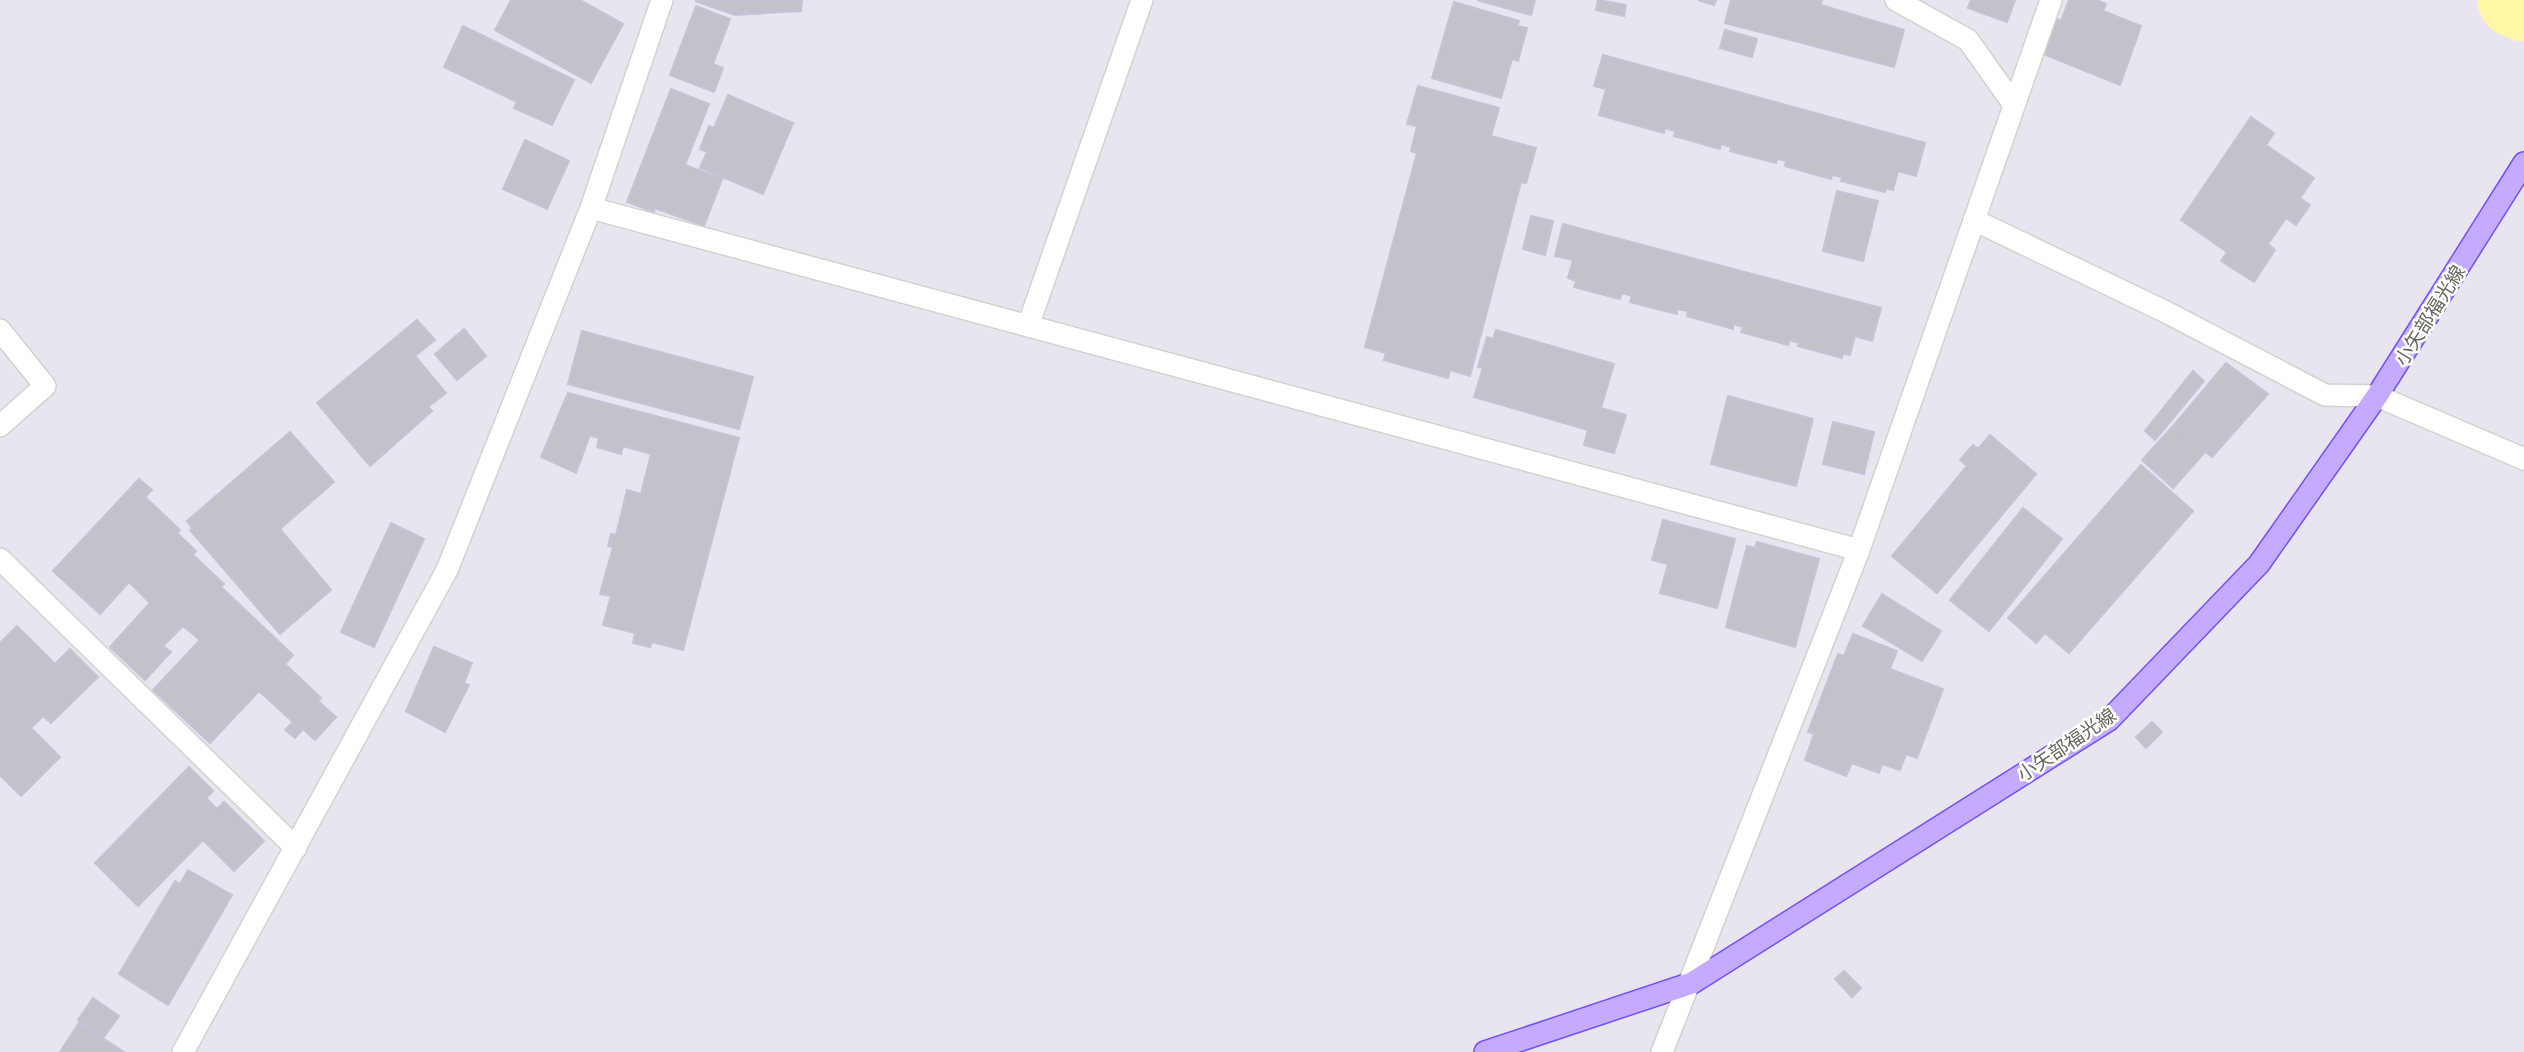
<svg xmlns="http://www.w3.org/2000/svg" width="2524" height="1052" viewBox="0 0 2524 1052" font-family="'Exo 2','Noto Sans JP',sans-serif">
  <rect width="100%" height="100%" fill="#e8e5f0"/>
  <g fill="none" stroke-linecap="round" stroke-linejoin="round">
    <path stroke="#fff7a6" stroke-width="75" d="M2515,0L2524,4"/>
  </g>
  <path fill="#c3c2cb" stroke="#c6c2d6" stroke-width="2" d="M511,0H580L623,24L591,83L495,30Z
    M802,0L801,11L735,15L695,1Z
    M1477,0H1535L1531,15Z
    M1598,0L1626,5L1624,16L1596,10Z
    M1698,0H1716L1714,5Z
    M1731,0H1822L1821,5L1904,30L1894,67L1725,23Z
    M1971,0H2015L2007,22L1968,8Z
    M2069,0H2096L2106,4L2103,11L2141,26L2120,85L2031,49L2045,14L2061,21Z
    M1454,2L1519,21L1517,26L1527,28L1518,61L1512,59L1501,98L1432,78Z
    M696,6L730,19L713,64L723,68L714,92L670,75Z
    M463,26L574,80L552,125L514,108L517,102L444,67Z
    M1725,30L1757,39L1752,57L1720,48Z
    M1603,55L1925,143L1916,176L1898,171L1893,190L1886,188L1885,192L1841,181L1842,177L1832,175L1831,179L1785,166L1786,161L1777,159L1776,163L1730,151L1731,147L1721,144L1720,149L1674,136L1675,131L1665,128L1664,133L1599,115L1606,89L1594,86Z
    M1418,86L1499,108L1491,136L1536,148L1526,183L1521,182L1470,376L1450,370L1448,378L1384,360L1386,353L1365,347L1417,153L1411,151L1417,126L1407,124Z
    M671,89L709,104L685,165L722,179L704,226L655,208L654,212L627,202Z
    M728,95L793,123L763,194L700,168L707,152L700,149L709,126L714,128Z
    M2251,117L2274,133L2266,145L2314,178L2300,198L2310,205L2296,225L2286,218L2268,244L2275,250L2254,282L2221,261L2227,252L2181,220Z
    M525,140L569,161L547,209L503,189Z
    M1837,191L1878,201L1863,261L1823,251Z
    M1531,216L1553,221L1545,255L1523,249Z
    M1563,224L1881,308L1872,341L1855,336L1850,355L1843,354L1842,358L1798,346L1799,343L1789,340L1788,345L1741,332L1743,327L1733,324V329L1687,316L1688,311L1677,309V314L1630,302L1632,296L1622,293L1620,299L1574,287L1576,281L1568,278L1573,260L1555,256Z
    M417,320L435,340L415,356L446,393L428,407L432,411L370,466L317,403Z
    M464,329L486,356L457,380L435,354Z
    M1496,330L1614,364L1601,408L1626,415L1614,453L1584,445L1588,430L1474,397L1483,368L1478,367L1487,337L1493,339Z
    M582,331L753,377L739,429L568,384Z
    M2226,363L2268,394L2212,457L2174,425Z
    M2193,371L2204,381L2155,440L2145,431Z
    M568,393L739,438L683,650L652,642L650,647L633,643L635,633L603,625L611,596L600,594L613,547L608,546L611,534L616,535L627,490L641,494L651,454L623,446L621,454L597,447L599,438L590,435L576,473L541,457Z
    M1728,396L1813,419L1796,486L1711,464Z
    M1833,422L1874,432L1864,474L1823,464Z
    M2174,425L2205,452L2173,488L2142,460Z
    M290,432L334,482L280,529L331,590L280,634L190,530L192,528L187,521Z
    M1990,435L2036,474L1937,593L1892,556L1967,466L1960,460L1973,445L1978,449Z
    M2141,465L2193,511L2069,653L2045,633L2036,643L2008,618Z
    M139,479L152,490L145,497L180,530L177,533L196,551L193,555L224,584L221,587L293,655L285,664L321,698L318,701L336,717L315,740L303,729L295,738L285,730L293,722L259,691L210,743L153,690L200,640L183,626L163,646L171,652L145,680L110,647L150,603L129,582L100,614L53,571Z
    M2023,508L2062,539L1989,631L1950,600Z
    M1663,520L1735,539L1717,608L1660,593L1668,564L1652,560Z
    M391,523L424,539L374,647L341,632Z
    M1757,542L1819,559L1795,647L1726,627L1747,546L1755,548Z
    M1882,594L1941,631L1922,661L1863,626Z
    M17,626L55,664L70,649L98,677L51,723L43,716L31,728L60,757L21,796L0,775V643Z
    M1853,634L1897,651L1890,669L1943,689L1917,758L1906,754L1900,770L1882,764L1879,773L1852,763L1846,776L1805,760L1814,734L1808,732L1838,654L1844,656Z
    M434,647L472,663L464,683L469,685L445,732L406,711Z
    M2152,722L2162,732L2146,748L2136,737Z
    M189,767L213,791L206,798L217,809L224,802L264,841L234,871L203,840L138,906L95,863Z
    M188,870L232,895L168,1005L119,974L175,881L180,884Z
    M1844,971L1861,988L1852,997L1835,979Z
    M93,998L119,1016L104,1037L78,1020Z
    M79,1023L124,1052H60Z"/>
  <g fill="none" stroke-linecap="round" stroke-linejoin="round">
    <g stroke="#d2d3cb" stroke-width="24">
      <path id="minor" d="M1896,0L1968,40L2014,105
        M591,208L1859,550
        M1974,220L2166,312L2325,395L2377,396L2524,459
        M1028,326L1142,0
        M0,330L45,386L0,426
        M0,559L296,848
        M183,1052L447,570L591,208L662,0
        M1662,1052L1859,550L2051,0"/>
    </g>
    <g stroke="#7251fd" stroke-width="24">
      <path id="primary" d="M1485,1052L1692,983L2109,720L2259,564L2377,396L2524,163"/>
    </g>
    <use href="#minor" stroke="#fff" stroke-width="21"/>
    <use href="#primary" stroke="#c5abff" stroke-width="21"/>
  </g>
  <g text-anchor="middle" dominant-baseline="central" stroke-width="5" stroke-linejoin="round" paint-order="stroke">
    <g font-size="19" fill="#66675c" stroke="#fff">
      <text transform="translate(2429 315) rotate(-58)">小矢部福光線</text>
      <text transform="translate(2066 744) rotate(-34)">小矢部福光線</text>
    </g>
  </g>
</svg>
